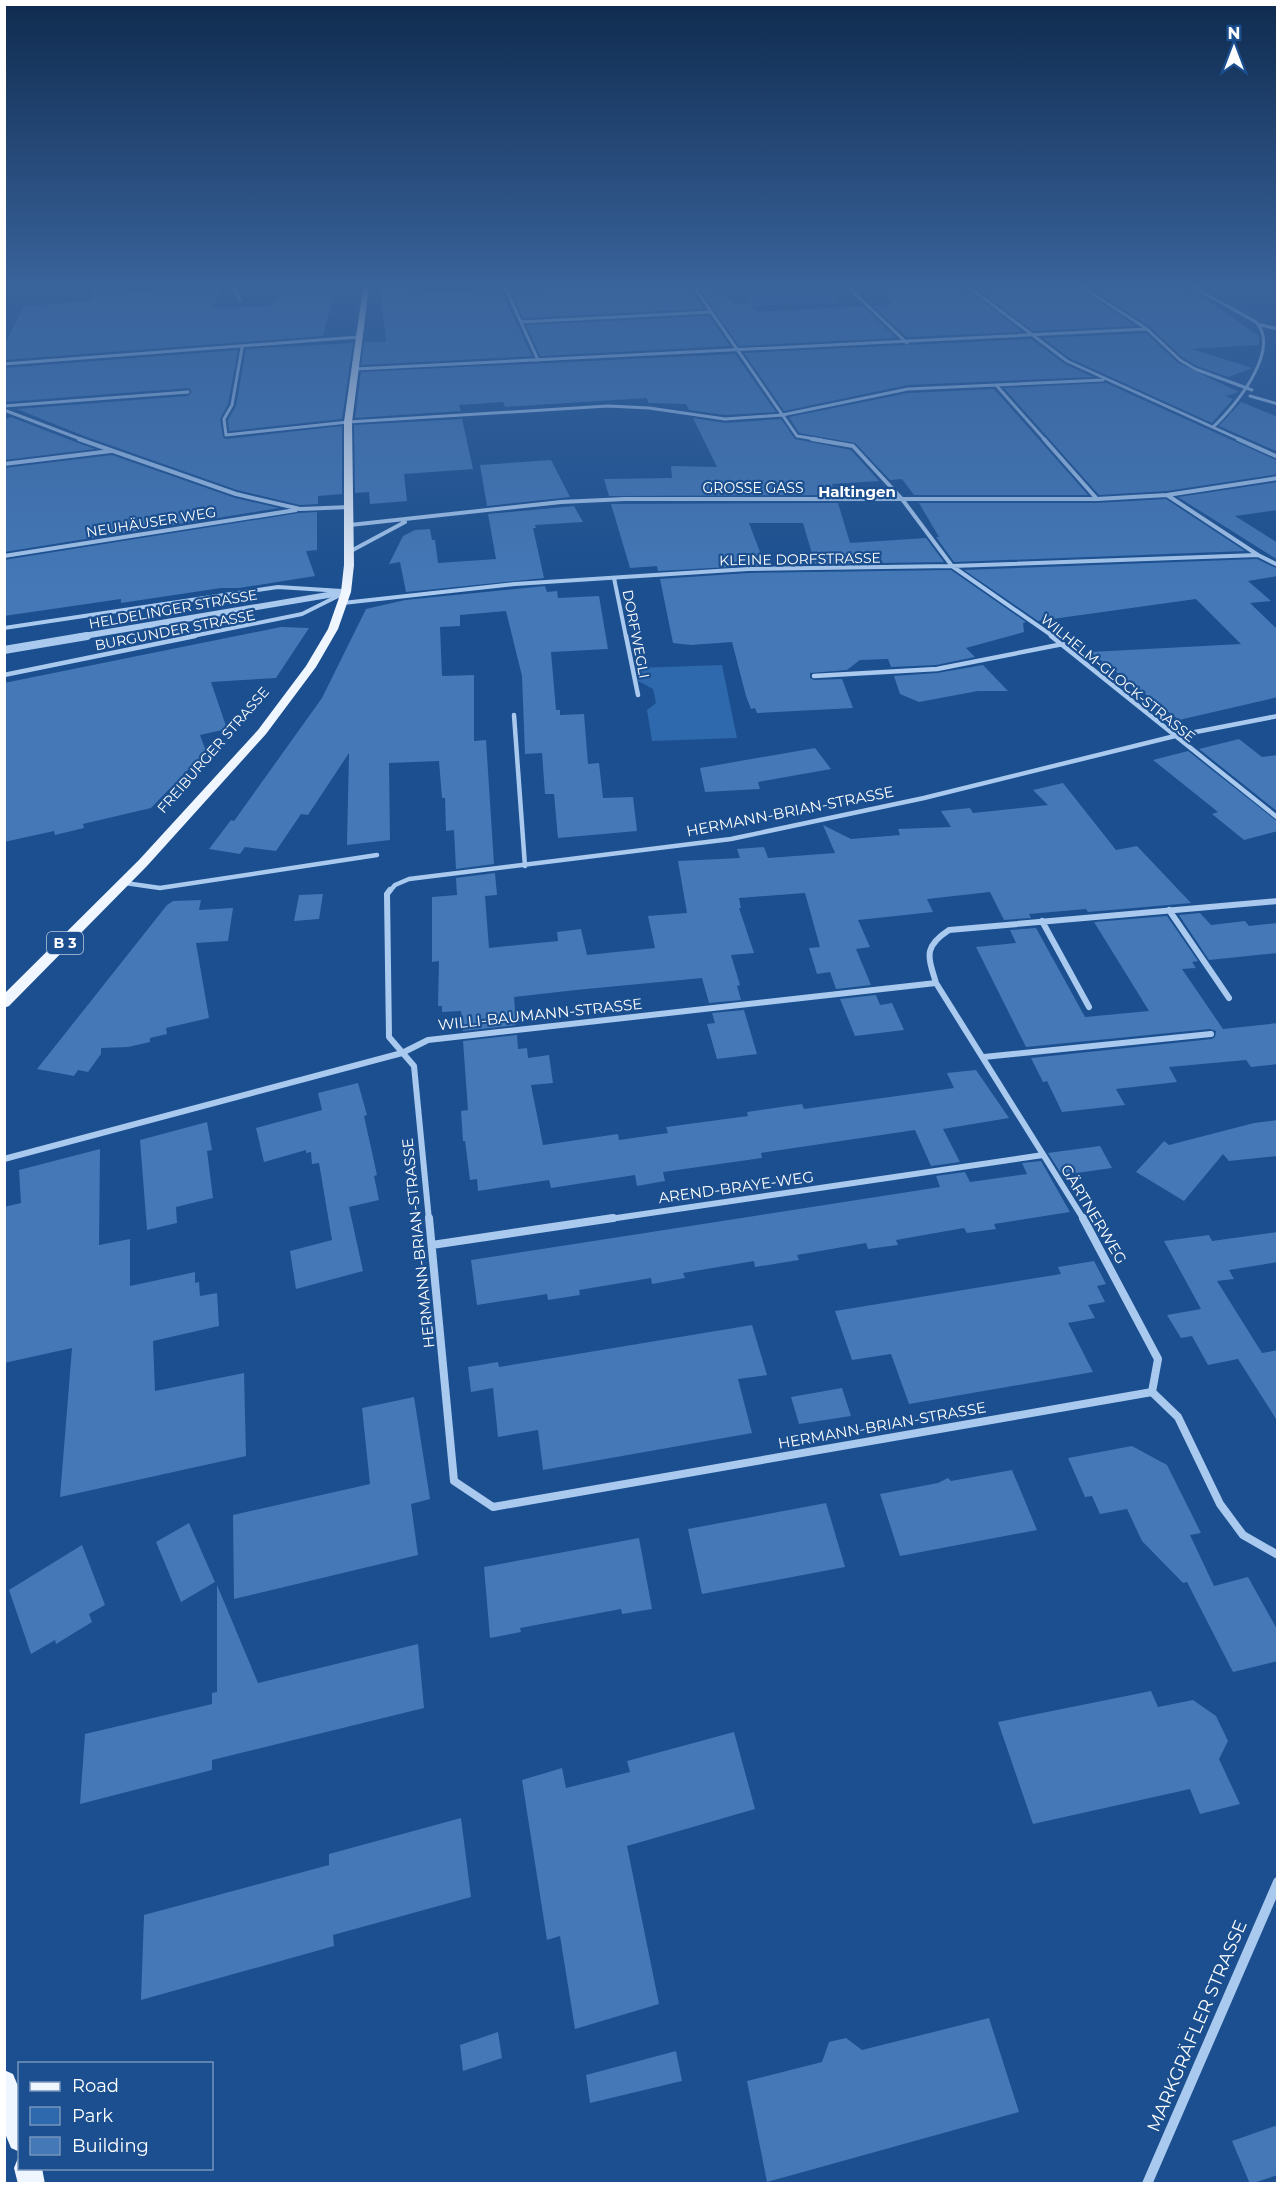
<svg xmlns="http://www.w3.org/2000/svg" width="1282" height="2188" viewBox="0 0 1282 2188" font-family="Montserrat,sans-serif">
  <rect width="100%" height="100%" fill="#1b4f8f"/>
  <path fill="#2e69ad" d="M826,288L839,302L754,306L740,293Z
    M722,665L737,738L652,741L647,710L656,703L653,689L638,681L635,668Z"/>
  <path fill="#4478b7" d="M413,287L412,294L500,289L532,356L361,365L364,342H386L380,288Z
    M561,287H690L704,309L523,318L510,290Z
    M698,287H718L734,304L751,303L757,312L863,306L896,338L739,346Z
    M874,287H965L1022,332L907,337L873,306L893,304Z
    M975,287H1078L1135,326L1033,331Z
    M1088,287H1189L1259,336V345L1192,349L1252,368L1229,377L1197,366L1182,357L1149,326Z
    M128,289L127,291L221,289L213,308L271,306L277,297L304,296L306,290L335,289L323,336L4,360V345L24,306L89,301L94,290Z
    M709,316L730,346L540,356L526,325Z
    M1146,333L1178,363L1239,392L1226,396L1233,399L1212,423L1069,358L1043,338Z
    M1031,339L1065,364L1093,377L908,385L784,411L744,353Z
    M353,343L342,419L229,431L228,420L236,406L246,349Z
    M238,350L228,404L220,419L223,437L226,439L342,426V494L318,496V504L300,505L237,490L84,436L17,409L188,396L192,392L189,388L4,402V368Z
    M735,354L776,412L725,415L689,410L686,404L648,403L647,398L505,407L503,402L459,405L461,411L355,418L361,372Z
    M1106,383L1278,461V474L1167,491L1099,495L1004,388Z
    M994,389L1088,495H914L902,479L890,480L855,443L799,433L789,417L908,393Z
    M1241,402L1278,417V452L1219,426Z
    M11,417L78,443L95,449L4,460V419Z
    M693,418L725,423L781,419L795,439L851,450L879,481L832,484L835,495L609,496L604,479L672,478L671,466L717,467Z
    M462,419L473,469L404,474L407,501L370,504L369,492L355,493L354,425Z
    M112,455L235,498L279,508L4,552V468Z
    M551,460L570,497L487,506L480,465Z
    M1278,482V510L1235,516L1278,543V560L1178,497Z
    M1166,499L1245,551L954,562L936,537H939L919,503H1097Z
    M838,503L850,543L926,538L944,562L815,564L803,523H749L765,565L658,571L657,566L630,568L611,504Z
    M574,506L583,522L535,525L536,528H533L544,578L406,592L400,562L389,564L403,536L415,530L430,529L432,540H435L438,563L496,559L488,514Z
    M317,512V550L306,551L315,576L239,588H221L121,603V599L4,616V560L299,513Z
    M1257,559L1278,569V576L1248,581L1271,601L1250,603L1278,630V697L1179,720L1090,652L1241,644L1196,599L1038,621L964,570Z
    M951,570L1026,622L1023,623L1024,632L966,648L975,657L936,665L891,667L888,659L860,660L847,670L810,673V678L814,680L842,679L853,708L757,713L755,708L751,709L746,696L732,642L691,645L673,643L660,579L748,573Z
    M545,586L547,592L557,591L558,598L599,596L608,649L551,652L556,710H560V715L584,714L588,764L599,763L603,798L633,797L637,831L558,838L554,794H545L542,753L525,754L522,676L506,611L460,615V626L440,627L442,676L474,675V741L486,740L494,864L456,869L454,830L446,831L445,798H442L439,761L389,763L390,840L347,845L349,753L308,815L301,814L276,851L245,847L240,854L209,849L231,820L234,821L322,698L366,609L405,600Z
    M281,627L309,628L276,678L211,682L227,729L200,735L206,751L151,808L83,824L84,828L55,835L54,831L4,842V683Z
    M983,665L1008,691H978L919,702L900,694L894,676L937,673Z
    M1239,739L1262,757L1278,755V812L1199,749Z
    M815,748L831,769L758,782L760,789L705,792L700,768Z
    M1188,751L1278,822V831L1244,840L1212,814L1218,812L1153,760Z
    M1063,783L1116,850L1137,846L1191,903L1088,912L1086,909L1029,914L1031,918L1004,920L990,892L927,899L933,912L858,920L870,947L856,949L871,985L836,989L830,972L817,974L809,948L820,947L805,893L739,898L741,908H739L754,953L731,955L740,985L737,986L741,1000L709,1003L702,978L576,990L514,997L516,1025L463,1031L461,1011L442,1012V1006H438L439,961L432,962V897L457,895L456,878L495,873L497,895L485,896L489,948L558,941L557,932L581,929L587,955L655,948L648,916L687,913L678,861L740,858L737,849L764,847L768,858L835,853L823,825L851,839L900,835L898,829L951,827L941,811L970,808L973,813L1048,805L1033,790Z
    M323,894L319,919L294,921L299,895Z
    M201,900L199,910L233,908L228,941L196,943L209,1018L166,1028L167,1034L150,1038V1042L128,1047L101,1048V1054L88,1072L78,1070L74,1076L37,1069L167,905L173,901Z
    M1200,913L1211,925L1245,921L1249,926L1278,923V953L1209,960L1179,915Z
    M1167,916L1198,961L1192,962L1196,968L1182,969L1223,1029L1278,1023V1064L1251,1067L1246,1060L1169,1067L1177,1082L1116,1089L1125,1105L1062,1112L1047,1081L1043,1082L1031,1058L1212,1039L1215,1037L1216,1031L1210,1029L1026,1047L976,947L1016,943L1010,930L1036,928L1085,1017L1149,1011L1094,922Z
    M876,995L880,1005L892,1003L904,1030L855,1036L840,999Z
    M744,1010L757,1054L717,1059L707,1024L715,1023L712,1013Z
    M517,1035L518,1049L527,1048L528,1058L549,1055L553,1083L531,1085L543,1145L618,1134L619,1140L668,1133L666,1127L748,1116L747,1112L802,1104L804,1109L954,1088L947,1073L976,1070L1009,1118L943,1129L960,1162L931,1166L915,1130L761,1153L762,1158L663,1172L665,1181L637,1186L635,1175L551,1188L549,1180L478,1191L477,1179L470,1180L465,1141H463L461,1111L468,1110L463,1041Z
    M358,1083L367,1115L364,1116L377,1175L374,1176L379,1200L349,1207L363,1271L296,1289L290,1251L332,1240L319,1163L312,1164L311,1152L306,1153V1150L264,1162L256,1128L322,1110L318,1093Z
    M1278,1120V1156L1229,1161L1223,1154L1184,1201L1136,1172L1164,1141L1169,1145L1254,1123Z
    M207,1122L212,1150L207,1151L213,1198L176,1207L177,1223L147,1230L140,1140Z
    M1100,1146L1112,1168L1062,1175L1048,1153Z
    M100,1149L99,1245L130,1239V1286L195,1272V1283L199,1282L200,1296L217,1293L219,1326L153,1341L155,1391L244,1373L246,1456L60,1497L72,1348L4,1363V1207L21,1203L19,1170Z
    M1041,1161L1070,1212L994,1224L996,1229L967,1233L964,1228L896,1240L898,1245L868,1249L866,1243L797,1255L799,1260L755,1267L754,1261L683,1273L685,1278L652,1284L651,1278L579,1290L580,1295L548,1300L547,1294L477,1305L471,1260L940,1187L936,1176L965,1172L970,1182L1027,1174L1022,1163Z
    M1278,1232V1262L1229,1270L1234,1279L1217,1281L1262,1353L1278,1350V1422L1238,1359L1208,1365L1192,1336L1181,1338L1167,1315L1201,1309L1164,1241L1209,1235L1212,1241Z
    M1094,1261L1106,1284L1097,1286L1105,1302L1088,1305L1095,1318L1068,1323L1093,1372L909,1404L891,1354L852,1360L835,1311L1061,1274L1058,1267Z
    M752,1325L767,1375L738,1379L752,1433L543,1470L538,1430L498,1437L493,1388L471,1392L468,1367L498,1362L499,1367Z
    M842,1388L851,1416L799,1424L791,1397Z
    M414,1397L430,1499L411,1504L418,1555L234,1599L233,1515L370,1484L362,1408Z
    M1132,1446L1167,1465L1201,1533L1190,1535L1214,1586L1248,1577L1278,1631V1661L1233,1672L1187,1582L1183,1583L1142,1541L1127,1509L1100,1514L1092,1496L1085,1497L1068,1458Z
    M1012,1470L1037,1530L900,1556L880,1494L938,1483L948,1478L951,1481Z
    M826,1503L845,1567L702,1594L688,1529Z
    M189,1523L215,1582L181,1602L156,1542Z
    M639,1538L652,1609L622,1614L621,1609L520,1628L521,1632L490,1638L484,1567Z
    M82,1545L105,1605L89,1614L92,1622L56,1644L55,1640L31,1654L9,1590Z
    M217,1585L258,1683L418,1644L424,1708L212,1760V1770L80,1804L85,1734L212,1704V1693L217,1692Z
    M1151,1691L1158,1707L1193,1700L1216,1716L1228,1741L1219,1759L1240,1804L1200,1814L1190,1789L1033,1824L998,1722Z
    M734,1732L755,1809L627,1846L659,2004L575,2029L560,1936L547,1940L522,1780L562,1768L566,1788L630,1772L627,1761Z
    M461,1818L471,1897L333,1935L334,1946L141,2000L144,1915L329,1865V1854Z
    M989,2018L1019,2112L767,2182L747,2081L822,2062L829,2042L846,2038L862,2050Z
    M498,2032L502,2058L463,2071L460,2045Z
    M676,2051L682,2081L590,2103L586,2075Z
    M1278,2125V2175L1250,2184L1232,2141Z"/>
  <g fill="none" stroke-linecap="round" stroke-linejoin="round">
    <path stroke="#a9c9ee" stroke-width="3" d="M233,287L240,300
      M505,287L538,360
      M694,287L797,436L821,440
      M848,287L907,343
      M969,287L1067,361L1241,440
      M1082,287L1147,329L1180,360L1195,369L1252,390
      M1193,287L1256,322C1282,350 1234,408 1213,427
      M521,322L712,312
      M1261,325L1278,329
      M242,348L232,405L224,419L226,435L348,422L608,406L649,408L725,419L782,415L908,389L1103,380
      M4,364L359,337
      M355,369L1147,329
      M996,385L1045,440
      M1250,396L1278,404
      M4,406L188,392
      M4,410L83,440"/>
    <path stroke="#a9c9ee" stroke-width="4" d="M79,439L236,494L300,509L350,507
      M812,439L853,446L902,499L952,566L1054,637
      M1044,439L1097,499
      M1238,439L1278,457
      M4,464L111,451
      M1167,495L1258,555
      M350,525L561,502L625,499H1097L1167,495L1278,478
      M349,552L405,522
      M4,556L296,510
      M614,578L626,637
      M343,603L515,584L748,569L952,566L1258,555L1278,565
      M4,628L278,587L342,591
      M188,637L302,614L344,593"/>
    <path stroke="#a9c9ee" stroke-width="4.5" d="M626,636L638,695
      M1051,636L1278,818
      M4,675L195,636
      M814,676L937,669L1063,644
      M514,715L525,866
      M125,883L160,888L377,855
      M389,892L395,885L409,879L731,839L924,798L1175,736L1278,716"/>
    <path stroke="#a9c9ee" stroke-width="6" d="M390,890L387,894L389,1037L414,1066L429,1220
      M1169,910L1229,998
      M1042,921L1089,1007
      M984,1057L1211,1034
      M4,1159L402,1053L428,1040L936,983
      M603,1220L1043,1155
      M1084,1220L936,983C928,956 923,947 949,930L1278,901"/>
    <path stroke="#a9c9ee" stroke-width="8" d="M429,1218L454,1481L493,1507L1152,1392L1178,1417L1220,1504L1243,1535L1278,1555
      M1083,1218L1158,1359L1152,1392
      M432,1245L613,1218"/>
    <path stroke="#a9c9ee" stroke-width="10" d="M1147,2184L1278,1882"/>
    <path stroke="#a9c9ee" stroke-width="6" d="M78,637L346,592"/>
    <path stroke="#a9c9ee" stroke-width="8" d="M4,650L87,636"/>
    <path fill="#f0f6ff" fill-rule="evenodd" d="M363,287H369L352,422L354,565L351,592L338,629L316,667L266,734L147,866L9,1006L4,1008V994L139,860L258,730L306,666L328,629L341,592L344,565V422Z
      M4,2070L13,2074L20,2091V2152L11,2148L4,2131Z
      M18,2158L20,2168H42L45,2184H18L14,2168Z"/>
  </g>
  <linearGradient id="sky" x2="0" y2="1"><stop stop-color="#0f2b4f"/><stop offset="0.48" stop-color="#39639b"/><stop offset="1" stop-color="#39639b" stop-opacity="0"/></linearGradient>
  <rect width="1282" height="593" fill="url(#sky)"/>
  <g text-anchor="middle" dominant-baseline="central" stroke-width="4.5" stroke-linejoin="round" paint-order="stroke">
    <g font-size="14" fill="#fff" stroke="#1b4f8f">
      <text x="753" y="488">GROSSE GASS</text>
      <text transform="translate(151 522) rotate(-9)">NEUHÄUSER WEG</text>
      <text transform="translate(800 559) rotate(-1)">KLEINE DORFSTRASSE</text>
      <text transform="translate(173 609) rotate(-10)">HELDELINGER STRASSE</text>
      <text transform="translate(175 630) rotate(-11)">BURGUNDER STRASSE</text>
      <text transform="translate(636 634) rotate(79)">DORFWEGLI</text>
      <text transform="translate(1118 678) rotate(39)">WILHELM-GLOCK-STRASSE</text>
      <text transform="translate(213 750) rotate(-49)">FREIBURGER STRASSE</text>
    </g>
    <rect fill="#1b4f8f" stroke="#bbcadd" stroke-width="1.5" x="47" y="932" width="36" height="22" rx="4.5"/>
    <g font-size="14" font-weight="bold" fill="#fff">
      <text x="65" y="943">B 3</text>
    </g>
    <g font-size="15" font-weight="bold" fill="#fff" stroke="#1b4f8f">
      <text x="857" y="491">Haltingen</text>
    </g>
    <g font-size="15" fill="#fff" stroke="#1b4f8f">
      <text transform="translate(790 811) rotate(-11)">HERMANN-BRIAN-STRASSE</text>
      <text transform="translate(540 1014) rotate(-6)">WILLI-BAUMANN-STRASSE</text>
      <text transform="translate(736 1187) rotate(-8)">AREND-BRAYE-WEG</text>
      <text transform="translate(1094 1214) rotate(59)">GÄRTNERWEG</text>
      <text transform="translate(418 1243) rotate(-96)">HERMANN-BRIAN-STRASSE</text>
      <text transform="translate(882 1425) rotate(-10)">HERMANN-BRIAN-STRASSE</text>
    </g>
    <g font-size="18" fill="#fff" stroke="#1b4f8f">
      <text transform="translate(1197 2026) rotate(-67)">MARKGRÄFLER STRASSE</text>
    </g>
  </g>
  <rect width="1282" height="2188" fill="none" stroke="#ffffff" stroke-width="12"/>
  <rect x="18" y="2062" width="195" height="108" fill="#1b4f8f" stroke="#7695bc" stroke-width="1.5"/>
  <rect x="30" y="2082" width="30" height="9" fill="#f0f6ff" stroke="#7695bc" stroke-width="1.5"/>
  <text x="72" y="2092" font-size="18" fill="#ffffff">Road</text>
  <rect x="30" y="2107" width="30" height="18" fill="#2e69ad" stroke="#7695bc" stroke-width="1.5"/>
  <text x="72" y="2122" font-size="18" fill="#ffffff">Park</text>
  <rect x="30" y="2137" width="30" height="18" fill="#4478b7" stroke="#7695bc" stroke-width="1.5"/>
  <text x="72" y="2152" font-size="18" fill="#ffffff">Building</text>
  <g transform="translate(1234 48)" stroke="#1b4f8f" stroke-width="4.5" paint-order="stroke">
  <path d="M0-4.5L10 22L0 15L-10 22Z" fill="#ffffff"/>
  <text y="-9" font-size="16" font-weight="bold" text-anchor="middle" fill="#ffffff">N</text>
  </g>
</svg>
